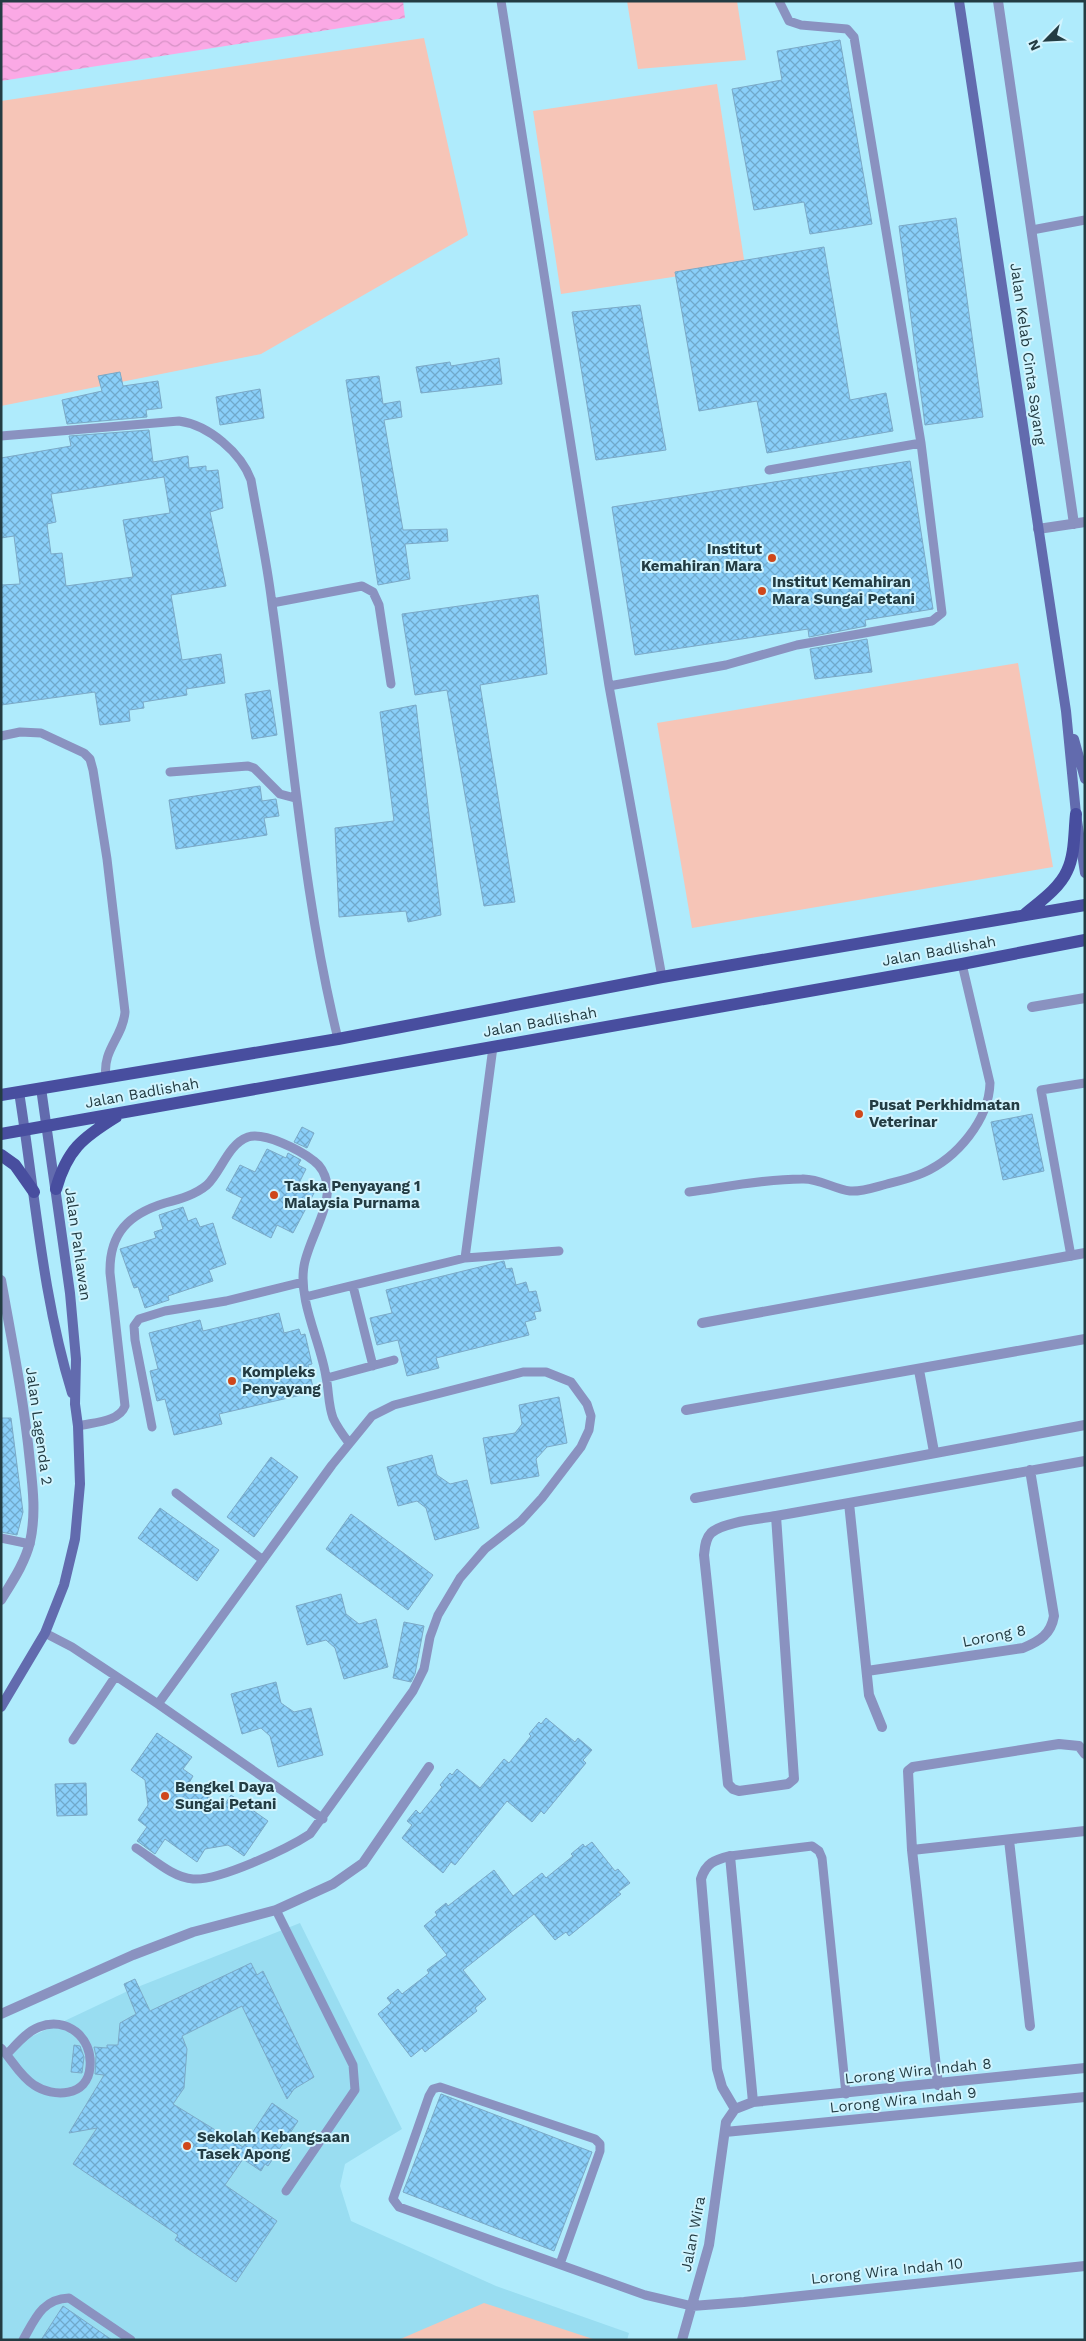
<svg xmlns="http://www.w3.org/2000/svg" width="1086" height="2341" viewBox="0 0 1086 2341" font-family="'Work Sans',sans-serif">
  <defs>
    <pattern id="water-waves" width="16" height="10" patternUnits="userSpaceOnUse" patternTransform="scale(1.25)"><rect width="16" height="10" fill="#fba9e5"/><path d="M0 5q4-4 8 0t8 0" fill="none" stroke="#d792c6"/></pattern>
    <pattern id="building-cross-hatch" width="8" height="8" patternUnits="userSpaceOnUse" patternTransform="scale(1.25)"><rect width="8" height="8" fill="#8acff9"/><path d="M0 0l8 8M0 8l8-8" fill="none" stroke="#70a9cb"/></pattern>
  </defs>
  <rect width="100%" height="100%" fill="#afebfc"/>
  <path fill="#99ddf1" d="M300,1923L402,2129L345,2164L340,2186L351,2221L496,2286L629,2333L627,2340H1V2051L130,1990Z"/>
  <path fill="#f6c5b7" d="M627,1H737L746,60L638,69Z
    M424,38L468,235L261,354L1,406V101Z
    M717,84L745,266L561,294L533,111Z
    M1018,663L1053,867L692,928L657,723Z
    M484,2303L596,2340H398Z"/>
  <path fill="url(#water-waves)" d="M1,1H403L405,18L1,81Z"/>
  <path fill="url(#building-cross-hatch)" stroke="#7ba9c7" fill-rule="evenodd" d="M840,40L872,224L810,234L804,202L754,210L732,89L782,80L777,51Z
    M956,218L983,417L925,425L899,226Z
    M824,247L850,400L886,393L893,431L767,453L757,401L699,411L675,272Z
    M640,305L666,450L596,460L572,312Z
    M499,358L502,384L421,393L416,367L450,362L451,366Z
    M120,372L123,386L158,381L162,408L146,410L147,417L67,424L62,400L102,391L98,376Z
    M379,376L383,404L400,401L402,417L384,420L403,530L447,529L448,541L405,544L410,579L378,585L346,380Z
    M260,389L264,418L220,425L216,397Z
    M149,430L153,462L188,456L189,468L206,466V471L218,470L223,508L210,512L226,586L171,595L182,660L221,654L225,683L186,689L187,695L143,702L144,708L129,710L130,721L100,725L95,692L1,705V585L20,584L14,536L1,538V458L71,446L69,436ZM164,477L170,513L123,520L133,577L66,586L62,553L51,554L47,524L56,522L51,494Z
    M910,461L933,609L865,620L866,626L809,637L808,629L635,655L612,507Z
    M538,595L547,674L480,685L515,902L484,906L447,690L415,695L402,614Z
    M867,639L872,672L815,679L810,649Z
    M270,690L277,735L252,739L245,694Z
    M416,705L441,915L408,922L406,911L339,917L335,828L394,821L380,712Z
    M260,786L262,801L276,799L279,816L264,818L267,835L176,849L169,800Z
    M1032,1114L1044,1171L1003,1180L991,1122Z
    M302,1127L314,1133L307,1148L294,1142Z
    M267,1149L286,1158L288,1153L301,1160L298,1165L306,1169L298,1185L314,1193L293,1233L277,1225L271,1238L232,1218L242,1198L226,1190L240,1165L255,1172Z
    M183,1207L188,1221L196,1218L200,1227L213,1223L226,1264L209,1270L213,1281L168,1296L169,1300L145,1308L138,1287L134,1288L120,1249L156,1238L154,1232L163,1229L159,1215Z
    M504,1261L506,1269L512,1268L516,1285L526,1282L529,1292L536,1291L541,1311L534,1312L536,1319L525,1322L529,1335L436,1358L439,1368L407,1376L398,1340L377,1345L370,1318L392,1313L386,1290Z
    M279,1313L284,1333L299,1329L301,1335L305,1334L312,1364L308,1365L314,1392L219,1414L222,1424L174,1435L165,1399L157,1401L150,1371L158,1369L149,1333L200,1320L203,1331Z
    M559,1397L567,1443L547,1447L536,1459L539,1476L491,1484L483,1438L515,1433L522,1424L519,1405Z
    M1,1418H11L23,1512L17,1535L1,1532Z
    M432,1455L437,1475L450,1484L467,1480L479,1528L435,1540L426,1508L417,1501L398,1506L387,1467Z
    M271,1457L298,1477L254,1537L227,1517Z
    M160,1508L219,1550L197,1581L138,1538Z
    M351,1514L433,1575L408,1610L326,1549Z
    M341,1594L346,1614L359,1624L376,1619L388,1667L344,1679L335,1648L326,1640L307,1645L296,1606Z
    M404,1622L424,1626L415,1674L411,1682L393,1678Z
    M276,1682L281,1703L294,1712L311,1708L323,1755L278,1767L270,1736L261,1728L242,1734L231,1694Z
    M546,1718L575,1742L578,1738L592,1750L583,1760L586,1763L544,1814L541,1811L532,1822L507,1801L455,1865L451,1862L443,1873L402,1838L412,1825L407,1821L416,1810L420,1814L442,1787L440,1785L450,1773L452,1775L457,1769L480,1788L504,1759L509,1763L531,1736L529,1734L539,1722L541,1724Z
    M157,1733L192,1757L183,1769L193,1776L189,1783L223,1807L231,1795L268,1821L244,1856L228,1845L205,1849L197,1862L165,1839L155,1854L137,1841L147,1827L138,1820L148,1805L145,1780L131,1770Z
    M86,1783L87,1815L57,1816L55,1784Z
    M592,1842L615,1871L618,1869L630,1883L618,1892L621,1894L569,1936L566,1932L555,1940L534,1914L463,1970L486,1999L475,2008L477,2011L425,2052L422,2048L411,2057L378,2014L391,2003L387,1998L398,1989L402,1994L429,1973L427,1970L447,1955L424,1926L437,1915L435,1912L446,1903L448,1906L494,1870L513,1896L542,1873L546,1878L573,1856L571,1854L583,1844L585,1847Z
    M251,1963L257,1975L263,1971L314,2077L294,2089L287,2099L242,2006L182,2036L187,2049L184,2088L173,2104L243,2147L272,2103L298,2121L268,2166L265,2164L261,2171L243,2159L225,2185L277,2221L236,2282L175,2240L178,2235L73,2164L97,2128L69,2133L104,2075L95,2074L96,2056L94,2047L107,2048V2045H118L120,2023L136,2014L124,1984L135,1979L150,2011Z
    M74,2045L80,2046L81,2049L84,2057L82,2073L71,2072Z
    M441,2094L592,2152L554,2251L403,2192Z
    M63,2306L112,2340H41Z"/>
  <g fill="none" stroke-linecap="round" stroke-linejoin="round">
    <path stroke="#8a92c0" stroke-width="9" d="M501,1L609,686L662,977
      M1032,230L1085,220
      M1,436L179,421C209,425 241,453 251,480C258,521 267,562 272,604C293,749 303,896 338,1039
      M769,470L921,443
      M272,603L362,586L373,592L379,605L391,684
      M609,686L726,665L797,645L932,621L942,613L921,443L854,37L847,29L801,25L789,21L779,1
      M1,736L20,732L41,733L84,753L90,759L93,770L107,859L125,1012C123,1037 102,1050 106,1077
      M170,772L248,766L254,768L280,794L295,798
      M689,1192C726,1187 765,1179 802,1179C818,1178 834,1189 850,1191C862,1192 875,1187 887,1184C899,1181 912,1178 923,1173C957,1158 989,1120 990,1083L962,964
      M1071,1256L1041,1090L1085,1083
      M465,1258L559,1251
      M353,1286L373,1366
      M305,1297L465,1258L493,1047
      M327,1378L394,1360
      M78,1426C94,1422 119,1422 125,1406L110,1273C109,1233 129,1214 165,1203C180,1199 195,1195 207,1185C221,1172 228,1144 248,1137C265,1132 300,1150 314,1161C321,1166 325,1174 327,1183C331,1208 308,1241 304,1266C298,1301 321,1343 326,1377C329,1391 328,1404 333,1418C337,1427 343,1435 349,1443
      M152,1427L135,1340L134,1326L139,1319L165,1311L226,1301L303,1282
      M176,1493L263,1560
      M1,1538L30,1544
      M45,1633L72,1647L158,1704L323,1819
      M73,1740L115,1677
      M136,1848C152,1858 173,1878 193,1879C219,1881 287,1849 310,1834L413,1691L424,1669L430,1637L438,1615L460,1578L485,1549L521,1521L542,1498L581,1447L589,1430L591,1416L587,1404L571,1382L546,1372H523L394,1405L372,1416L332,1465L158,1704
      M730,1856L812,1846L819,1851L822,1858L846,2094
      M276,1910L353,2065L355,2090L286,2191
      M1,2048C12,2060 20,2076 34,2085C53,2098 88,2097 90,2067C93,2037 66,2016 39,2027C26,2032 16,2045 7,2054
      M560,2264L600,2151V2144L595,2139L440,2087L433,2089L429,2096L393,2199L399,2207L645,2295L692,2306
      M23,2340C35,2319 42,2299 69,2298L131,2340"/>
    <path stroke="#8a92c0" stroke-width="10" d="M998,1L1074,524
      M1038,529L1085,522
      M1032,1007L1085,998
      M1,1280C12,1341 24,1401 30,1462C33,1489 36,1515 30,1542C25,1563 12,1582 1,1600
      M702,1323L1085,1253
      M919,1370L934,1452
      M686,1410L1085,1339
      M695,1498L1085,1425
      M849,1503L869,1695L882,1727
      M776,1516L794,1779L788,1784L739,1791L733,1789L728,1784L704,1555C705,1548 705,1539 711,1533C723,1522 759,1519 776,1516L1085,1461
      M867,1671L1023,1648C1040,1641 1051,1634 1054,1616L1030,1470
      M1009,1840L1030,2026
      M912,1850L1085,1831
      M1,2014L133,1955L193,1932L276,1910L333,1884L363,1863L429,1767
      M938,2085L912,1850L908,1771L913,1767L1059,1744L1079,1746L1085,1754
      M735,2109L722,2087L717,2069L701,1879C706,1863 714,1860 730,1856L753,2102
      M725,2132L1085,2097
      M692,2306L744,2302L1085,2266
      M682,2340L709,2245L726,2122L735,2109L753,2102L1085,2068"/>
    <path stroke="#626bae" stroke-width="10" d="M959,1L1066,711L1076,814L1085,873
      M1074,739L1085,779
      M19,1092C35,1192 42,1296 72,1393
      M1,1707L45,1633L64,1585L75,1539L80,1484L78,1426L75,1404L76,1359L70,1293L41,1088"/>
    <path stroke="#484e9f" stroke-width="12" d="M1024,915C1038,903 1059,889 1067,871C1075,855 1074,832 1076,814
      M1,1095L338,1039L662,977L1085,905
      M1,1134L962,964L1085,940
      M1,1155L15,1165L34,1192
      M56,1189C67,1150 82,1138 116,1117"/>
  </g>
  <g fill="#cf471a" stroke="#d1f4fe" stroke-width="2">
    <circle cx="772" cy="558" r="5"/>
    <circle cx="762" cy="591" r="5"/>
    <circle cx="859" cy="1114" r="5"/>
    <circle cx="274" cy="1195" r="5"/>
    <circle cx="232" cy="1381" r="5"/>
    <circle cx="165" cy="1796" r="5"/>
    <circle cx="187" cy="2146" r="5"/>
  </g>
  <g text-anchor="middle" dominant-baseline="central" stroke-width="4" stroke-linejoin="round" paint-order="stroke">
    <g font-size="15" fill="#233c43" stroke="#d1f4fe">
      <text transform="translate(1028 354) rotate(82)">Jalan Kelab Cinta Sayang</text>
      <text transform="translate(939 951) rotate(-10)">Jalan Badlishah</text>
      <text transform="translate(540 1022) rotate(-10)">Jalan Badlishah</text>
      <text transform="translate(142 1093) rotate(-10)">Jalan Badlishah</text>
      <text transform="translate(78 1244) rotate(82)">Jalan Pahlawan</text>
      <text transform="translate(39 1426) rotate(82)">Jalan Lagenda 2</text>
      <text transform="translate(994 1636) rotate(-11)">Lorong 8</text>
      <text transform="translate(918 2071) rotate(-6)">Lorong Wira Indah 8</text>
      <text transform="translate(903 2100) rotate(-6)">Lorong Wira Indah 9</text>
      <text transform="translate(693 2234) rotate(-79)">Jalan Wira</text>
      <text transform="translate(887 2271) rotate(-6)">Lorong Wira Indah 10</text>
    </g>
    <g font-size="15" font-weight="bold" fill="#233c43" stroke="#d1f4fe" text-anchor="start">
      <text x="762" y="549" text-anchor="end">Institut<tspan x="762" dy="17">Kemahiran Mara</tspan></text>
      <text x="772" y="582">Institut Kemahiran<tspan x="772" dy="17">Mara Sungai Petani</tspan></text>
      <text x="869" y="1105">Pusat Perkhidmatan<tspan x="869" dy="17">Veterinar</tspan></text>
      <text x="284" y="1186">Taska Penyayang 1<tspan x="284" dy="17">Malaysia Purnama</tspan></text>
      <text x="242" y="1372">Kompleks<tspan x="242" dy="17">Penyayang</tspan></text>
      <text x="175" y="1787">Bengkel Daya<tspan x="175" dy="17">Sungai Petani</tspan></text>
      <text x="197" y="2137">Sekolah Kebangsaan<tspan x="197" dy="17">Tasek Apong</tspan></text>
    </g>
  </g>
  <rect width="1086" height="2341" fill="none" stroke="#233c43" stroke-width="5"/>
  <g transform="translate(1046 40) rotate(246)" stroke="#d1f4fe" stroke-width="4" paint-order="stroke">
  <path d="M0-4L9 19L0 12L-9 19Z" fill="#233c43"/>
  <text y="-8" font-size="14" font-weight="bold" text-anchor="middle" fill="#233c43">N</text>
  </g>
</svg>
